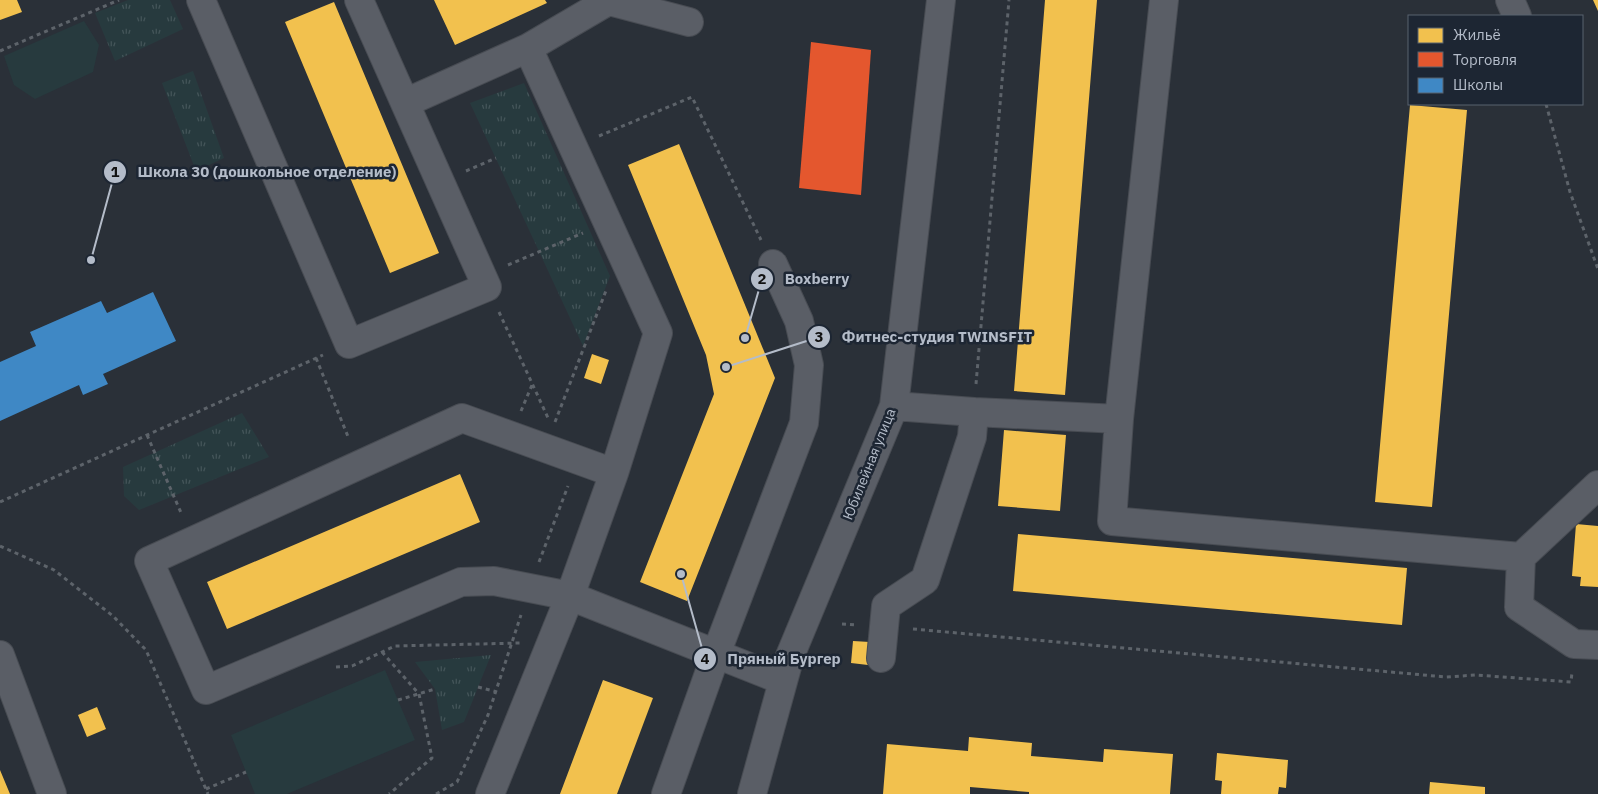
<svg xmlns="http://www.w3.org/2000/svg" width="1598" height="794" viewBox="0 0 1598 794" font-family="'IBM Plex Sans',sans-serif">
  <defs>
    <pattern id="grass-tufts" width="24" height="20" patternUnits="userSpaceOnUse" patternTransform="scale(1.25)"><rect width="24" height="20" fill="#273a3e"/><path d="M3 7l-1-3M5 7V3M7 7l1-3M15 17l-1-3M17 17v-4M19 17l1-3" fill="none" stroke="#445559"/></pattern>
  </defs>
  <rect width="100%" height="100%" fill="#2a3038"/>
  <path fill="url(#grass-tufts)" d="M128,0H170L183,29L115,61L95,13Z
    M193,71L224,158L196,171L162,83Z
    M524,83L610,276L583,346L470,103Z
    M242,413L269,457L139,510L124,496L123,467Z
    M491,655L464,722L442,730L435,689L415,662Z"/>
  <path fill="#273a3e" d="M84,21L99,45L93,72L35,99L14,85L4,56Z
    M385,670L415,740L287,794H255L231,735Z"/>
  <path fill="#f2c14e" d="M0,0H17L22,12L0,20Z
    M434,0H545L547,3L455,45Z
    M1045,0H1097L1065,395L1014,391Z
    M1593,0H1598V11Z
    M334,2L439,253L390,273L285,22Z
    M1410,105L1467,110L1432,507L1375,502Z
    M679,144L775,378L687,601L640,582L714,394L706,355L628,165Z
    M592,354L609,360L601,384L584,378Z
    M1004,430L1066,435L1060,511L998,506Z
    M460,474L480,522L227,629L207,582Z
    M1576,524L1598,526V587L1580,586L1581,577L1572,576Z
    M1018,534L1407,568L1402,625L1013,591Z
    M853,641L870,642L868,665L851,663Z
    M603,680L653,698L617,794H560Z
    M97,707L106,729L87,737L78,715Z
    M969,737L1032,743L1031,756L1103,762L1104,749L1173,754L1170,794H1029V792L970,787V794H883L887,744L968,751Z
    M1217,753L1288,760L1286,788L1279,787L1278,794H1221L1222,781L1215,780Z
    M0,770L10,794H0Z
    M1430,782L1485,787V794H1429Z"/>
  <path fill="#e4572e" d="M811,42L871,50L861,195L799,188Z"/>
  <path fill="#3f88c5" d="M153,292L176,341L103,374L108,384L83,395L79,385L0,421V362L36,346L30,332L101,301L107,313Z"/>
  <g fill="none" stroke-linecap="round" stroke-linejoin="round">
    <g stroke="#484c53" stroke-width="30">
      <path id="minor" d="M201,0L349,344L487,287L359,0
        M1510,0L1517,16
        M609,1L689,22
        M528,48L610,0
        M405,103L528,48L658,333L614,473L570,596L494,581L461,582L206,690L149,561L462,418L614,473
        M894,406L974,412L1119,419L1164,0
        M1119,419L1112,521L1521,557
        M1598,485L1521,557L1519,607L1574,644L1598,645
        M0,655L52,794
        M881,658L886,606L925,580L972,437L974,412
        M490,794L570,596L782,680
        M666,794L716,654L804,423L809,365L799,321L773,264
        M752,794L790,656L894,406L941,0"/>
    </g>
    <path stroke="#5d636a" stroke-width="3" stroke-dasharray="4 4" stroke-linecap="butt" d="M0,51L119,0
      M1546,104L1570,192L1598,269
      M599,136L692,97L761,240
      M466,171L496,158
      M508,265L583,233
      M499,312L549,420
      M316,358L349,439
      M976,384L1009,0
      M521,411L532,385
      M555,422L607,288
      M147,435L182,515
      M0,502L323,355
      M0,546L54,570L113,616L146,650L208,794
      M539,562L568,486
      M842,624L857,625
      M913,629L1446,677L1476,675L1571,682L1572,672
      M382,652L419,694L432,758L389,794
      M336,667L352,666L395,646L520,643
      M478,687L497,692
      M398,700L435,689
      M206,789L246,772
      M436,794L457,782L488,715L521,615"/>
    <use href="#minor" stroke="#5a5e66" stroke-width="28"/>
  </g>
  <g text-anchor="middle" dominant-baseline="central" stroke-width="5" stroke-linejoin="round" paint-order="stroke">
    <g font-size="14" fill="#b4bcc9" stroke="#1d2633">
      <text transform="translate(869 464) rotate(-68)">Юбилейная улица</text>
    </g>
  </g>
  <path fill="none" stroke="#b4bcc9" stroke-width="2" d="M91 260L115 172M745 338L762 279M726 367L819 337M681 574L705 659"/>
  <g fill="#b4bcc9" stroke="#1d2633" stroke-width="2">
    <circle cx="91" cy="260" r="5"/>
    <circle cx="745" cy="338" r="5"/>
    <circle cx="726" cy="367" r="5"/>
    <circle cx="681" cy="574" r="5"/>
    <circle cx="115" cy="172" r="12"/>
    <circle cx="762" cy="279" r="12"/>
    <circle cx="819" cy="337" r="12"/>
    <circle cx="705" cy="659" r="12"/>
  </g>
  <g font-size="15" text-anchor="middle" font-weight="bold" fill="#111">
    <text x="115" y="177">1</text>
    <text x="762" y="284">2</text>
    <text x="819" y="342">3</text>
    <text x="705" y="664">4</text>
  </g>
  <g font-size="15" text-anchor="middle" font-weight="bold" fill="#b4bcc9" stroke="#1d2633" stroke-width="5" stroke-linejoin="round" paint-order="stroke">
    <text x="267" y="177">Школа 30 (дошкольное отделение)</text>
    <text x="817" y="284">Boxberry</text>
    <text x="937" y="342">Фитнес-студия TWINSFIT</text>
    <text x="784" y="664">Пряный Бургер</text>
  </g>
  <rect x="1408" y="15" width="175" height="90" fill="#1d2633" stroke="#59626f"/>
  <rect x="1418" y="28" width="25" height="15" fill="#f2c14e" stroke="#59626f"/>
  <text x="1453" y="40" font-size="15" fill="#b4bcc9">Жильё</text>
  <rect x="1418" y="52" width="25" height="15" fill="#e4572e" stroke="#59626f"/>
  <text x="1453" y="65" font-size="15" fill="#b4bcc9">Торговля</text>
  <rect x="1418" y="78" width="25" height="15" fill="#3f88c5" stroke="#59626f"/>
  <text x="1453" y="90" font-size="15" fill="#b4bcc9">Школы</text>
</svg>
